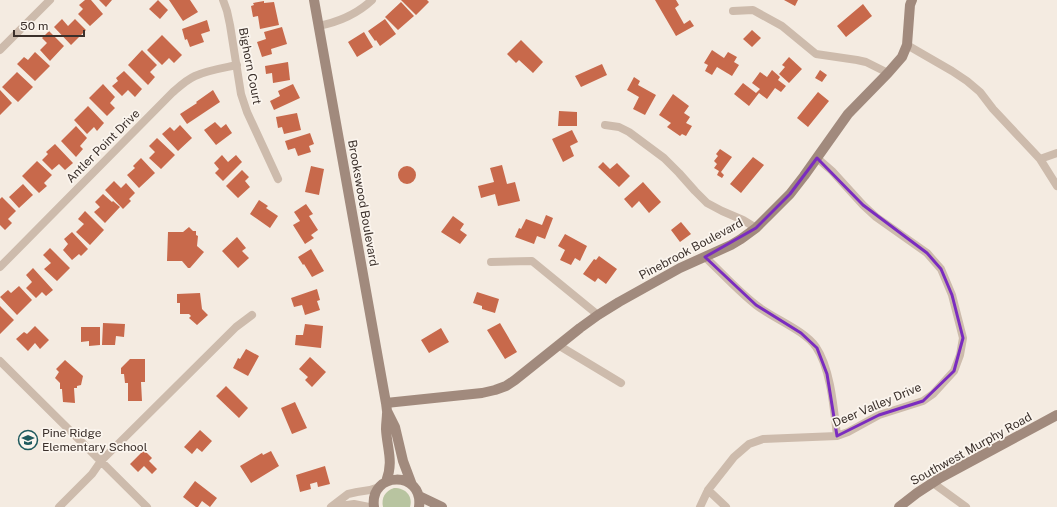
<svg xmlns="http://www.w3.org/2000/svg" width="1057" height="507" viewBox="0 0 1057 507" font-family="'Public Sans',sans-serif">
  <rect width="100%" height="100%" fill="#f4ebe1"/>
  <path fill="#b8c4a0" d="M394,488C406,488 413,496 410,507H383C381,498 385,491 394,488Z"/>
  <path fill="#c8694b" d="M85,0H91L103,14L90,26L78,14L83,9L79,5Z
    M99,0H112L106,7Z
    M158,0L168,10L160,19L149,9Z
    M169,0H190L198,12L183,21Z
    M401,0H427L429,2L416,15Z
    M655,0H676L679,5L675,8L684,24L690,20L694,26L676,36Z
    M784,0H798L795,6Z
    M264,1V3L274,2L279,25L260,29L258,16L253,17L251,6L254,5L253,3Z
    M401,2L414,16L398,30L385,17Z
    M863,4L872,16L846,37L837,26Z
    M62,19L68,26L75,19L86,30L71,45L54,27Z
    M385,19L396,34L380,46L376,40L375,41L368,31Z
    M207,20L210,31L201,34L204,42L190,47L187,39L185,40L182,29Z
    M282,27L287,44L271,49L272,54L262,57L257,42L266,39L264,32Z
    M752,30L761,38L752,47L743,39Z
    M49,31L64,46L50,61L40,50L47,43L42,38Z
    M364,32L373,47L357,57L348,42Z
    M162,35L182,55L174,63L169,58L162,65L147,50Z
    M521,40L543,62L533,73L519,60L516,63L507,54Z
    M142,50L157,65L150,72L155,77L148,85L128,65Z
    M712,50L724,58L728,52L737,57L734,62L739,65L732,76L717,67L712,75L705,71L708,65L704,63Z
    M35,52L50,66L35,81L17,64L24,57L28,60Z
    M789,57L802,69L789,83L779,74L785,67L782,65Z
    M288,62L290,80L273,83L272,73L266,74L265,66Z
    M602,64L607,75L581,87L575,76Z
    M772,70L780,77L778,80L786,86L781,92L775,88L767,99L759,93L749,106L734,94L743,83L756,93L760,89L752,83L760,72L767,77Z
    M820,70L827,75L822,82L815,78Z
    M124,71L142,89L135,97L128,90L122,96L112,86L118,81L116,78Z
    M17,72L33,87L18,102L2,87Z
    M634,77L640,81L638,85L656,95L645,115L633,109L639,97L627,90Z
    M103,84L115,97L110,103L115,108L107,116L89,98Z
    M293,84L300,98L274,110L270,101L280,96L278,91Z
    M0,90L12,103L0,115Z
    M213,90L220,102L187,124L180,114L197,103L196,102Z
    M818,92L829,101L808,127L797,118Z
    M673,94L689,106L684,113L690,117L686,123L692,126L686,136L682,134L680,136L667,127L671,123L659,115Z
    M88,106L104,123L97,131L94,127L87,134L74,120Z
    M559,111L577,112V126H558Z
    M297,113L301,130L284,134L282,127L278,128L276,117Z
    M215,122L221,128L226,124L232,133L216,145L204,130Z
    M180,125L192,138L178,151L162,134L170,127L174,131Z
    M76,126L87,138L80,146L83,149L76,157L61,141Z
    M572,130L578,142L570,146L574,156L563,162L552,139Z
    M310,133L314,144L309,146L311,152L298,156L295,148L288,150L285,141Z
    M157,138L175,155L161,169L149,158L155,152L149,146Z
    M55,144L73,163L65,170L59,164L52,170L42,160L48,154L46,152Z
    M720,149L732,157L721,172L724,175L722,178L717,175L719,171L714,168L717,164L714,161L718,156L716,154Z
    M222,155L228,162L236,155L242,162L223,181L215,173L219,169L214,163Z
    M753,157L764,165L741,193L730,184Z
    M141,158L155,173L139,188L127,175L135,168L133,166Z
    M37,161L52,175L44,183L47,186L39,193L22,176Z
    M603,162L610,169L617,163L630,176L619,187L598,167Z
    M502,165L507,184L515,182L520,201L498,206L495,194L481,198L478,186L494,182L490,168Z
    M311,166L324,169L319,195L305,192Z
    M398 175a9 9 0 1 1 18 0a9 9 0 1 1-18 0Z
    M242,170L249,177L245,181L250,187L238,198L226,186Z
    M114,181L121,188L126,183L135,193L129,199L131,201L123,209L105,190Z
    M643,182L661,202L649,213L639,201L632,208L624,199Z
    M23,184L33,195L19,208L9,197Z
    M103,194L112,202L113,201L120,207L105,223L94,212L100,207L95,202Z
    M2,197L16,211L8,219L12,223L5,230L0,225V199Z
    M259,200L268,206L266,208L278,216L270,228L250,214Z
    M306,204L313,214L309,216L318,230L311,235L314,238L305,244L293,225L300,221L294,212Z
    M85,211L104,230L90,245L76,232L84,224L78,219Z
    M546,215L553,218L545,239L537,236L534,244L515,237L519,228L521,229L526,219L542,225Z
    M453,216L464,224L460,230L467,235L460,244L441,232Z
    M681,222L691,234L680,242L671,230Z
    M189,227L193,231H196V235L198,236L197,246L204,252L190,268H188L182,261H167L168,232H183Z
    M72,232L88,249L81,256L79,254L72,260L63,250L68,244L64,239Z
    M565,234L587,246L580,261L575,258L571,265L560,260L565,250L558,246Z
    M237,237L246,248L242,251L249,258L238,268L222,251Z
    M50,248L70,268L57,281L44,269L51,263L43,255Z
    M311,249L324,271L312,277L304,264L303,265L298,257Z
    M599,256L617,269L606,284L598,278L595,282L583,274L594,259L596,260Z
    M33,268L53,290L46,296L42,292L36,298L26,288L32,282L26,275Z
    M19,286L32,300L17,315L0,297L8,290L11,293Z
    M317,289L320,300L317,301L320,310L305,315L302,305L294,307L291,298Z
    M477,292L499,299L495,313L482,309V306L473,303Z
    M200,293L202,309L208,315L197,325L189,318L191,316L189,314H180V303H177V294Z
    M0,306L14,320L0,334Z
    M103,323L125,324L124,337L116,336L115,345H102Z
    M500,323L517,352L505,359L487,330Z
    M305,324L323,326L321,348L295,345L296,335H303Z
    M35,326L49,340L40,349L35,343L28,351L16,339L24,332L27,334Z
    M81,327H100V345L89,346V341L81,342Z
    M441,328L449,342L429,353L421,340Z
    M246,349L259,356L248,376L233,368L238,358L240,359Z
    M310,357L326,372L312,387L305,380L308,377L299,369Z
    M130,359H145V382H141L142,401H128V383H125L124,374H121V368Z
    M65,360L83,376L81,385L77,386V388H74L75,403L63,402L62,389H60V383L55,378L59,372L56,369Z
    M226,386L248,408L239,418L216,396Z
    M295,402L307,428L292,434L281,408Z
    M200,430L212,441L202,452L197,448L192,454L184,447Z
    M144,450L152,458L149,461L157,469L152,474L144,466L138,472L130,464Z
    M271,451L279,466L251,483L240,466L262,453L263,455Z
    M325,466L330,484L318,487L317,482L310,484L311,489L300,492L296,475Z
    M195,481L217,498L210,507L202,501L198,507H196L183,497Z"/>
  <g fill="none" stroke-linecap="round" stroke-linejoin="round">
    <path stroke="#cdbbac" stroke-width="8" d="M223,0L227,11L230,25L241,94L247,112L278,179
      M733,11L753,10L782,26L816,54L857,60L866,62L888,73
      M318,26C339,22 357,14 372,0
      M907,45L952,71L967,81L980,92L993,109L1040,159L1057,186
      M0,50L50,0
      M605,125L619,127L629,132L664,158L679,173L695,191L707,203L722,211L743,220L756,228
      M1040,159L1057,153
      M705,257C722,273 738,291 756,305C774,319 804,330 816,347C831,369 834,410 837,436
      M491,262L532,261L598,315
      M0,267L172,93C179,87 186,80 195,76C208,70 223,68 237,65
      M558,345L621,383
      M0,361L147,507
      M933,483L966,507
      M708,490L726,507
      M59,507L92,474L101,461L236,327L252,315
      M331,507L348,494L357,492L370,490L379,487
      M333,507L354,504L369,507
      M700,507L708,490L734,457L749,444L763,439L837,436L848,432L879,415L923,401L933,394L954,371L960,355L963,338L952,295L941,269L927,253L876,217L863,205L832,171L817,158"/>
    <path stroke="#a18a7d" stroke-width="10" d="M314,0L386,403L387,411L395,427L403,461L412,485
      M386,403L482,393L495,390L506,386L515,380L580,328L598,315L619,302L680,268L731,245L741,239L756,228L790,194L804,176L848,114L888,73L902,57L907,45L910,5L912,0
      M386,482C394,461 387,449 386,429C386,423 387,418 387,413
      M419,496L442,507
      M374,507C369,471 424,470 419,507
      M899,507L917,493L940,478L1057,415"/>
  </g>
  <path fill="none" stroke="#7b2cbf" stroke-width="3" stroke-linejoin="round" d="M817,158L863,205L927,253L941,269L952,295L963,338L954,371L923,401L879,415L837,436L827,374L817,348L801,333L756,305L705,257L756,228L790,194Z"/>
  <defs>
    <g id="school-ring" transform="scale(1)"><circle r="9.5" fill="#fbf5ee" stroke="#1f5a5e" stroke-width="1.5"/><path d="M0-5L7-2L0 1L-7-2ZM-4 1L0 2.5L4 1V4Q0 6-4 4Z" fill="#1f5a5e"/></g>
  </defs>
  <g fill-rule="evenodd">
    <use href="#school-ring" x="28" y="440"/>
  </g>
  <g text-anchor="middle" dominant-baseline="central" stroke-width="3.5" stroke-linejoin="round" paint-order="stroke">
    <g font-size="12" fill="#3b302b" stroke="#fbf5ee">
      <text transform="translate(250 66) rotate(79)">Bighorn Court</text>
      <text transform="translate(103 146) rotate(-45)">Antler Point Drive</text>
      <text transform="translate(363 203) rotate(80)">Brookswood Boulevard</text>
      <text transform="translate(691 249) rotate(-28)">Pinebrook Boulevard</text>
      <text transform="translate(877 405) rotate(-23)">Deer Valley Drive</text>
      <text transform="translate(971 449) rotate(-29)">Southwest Murphy Road</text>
    </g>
    <g font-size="12" fill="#3b302b" stroke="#fbf5ee" text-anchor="start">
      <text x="42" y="433">Pine Ridge<tspan x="42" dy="14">Elementary School</tspan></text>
    </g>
  </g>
  <path d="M14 30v6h70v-6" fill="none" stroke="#3b302b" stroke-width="2"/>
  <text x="20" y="30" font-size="12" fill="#3b302b" stroke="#fbf5ee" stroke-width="3" paint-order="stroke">50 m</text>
</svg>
